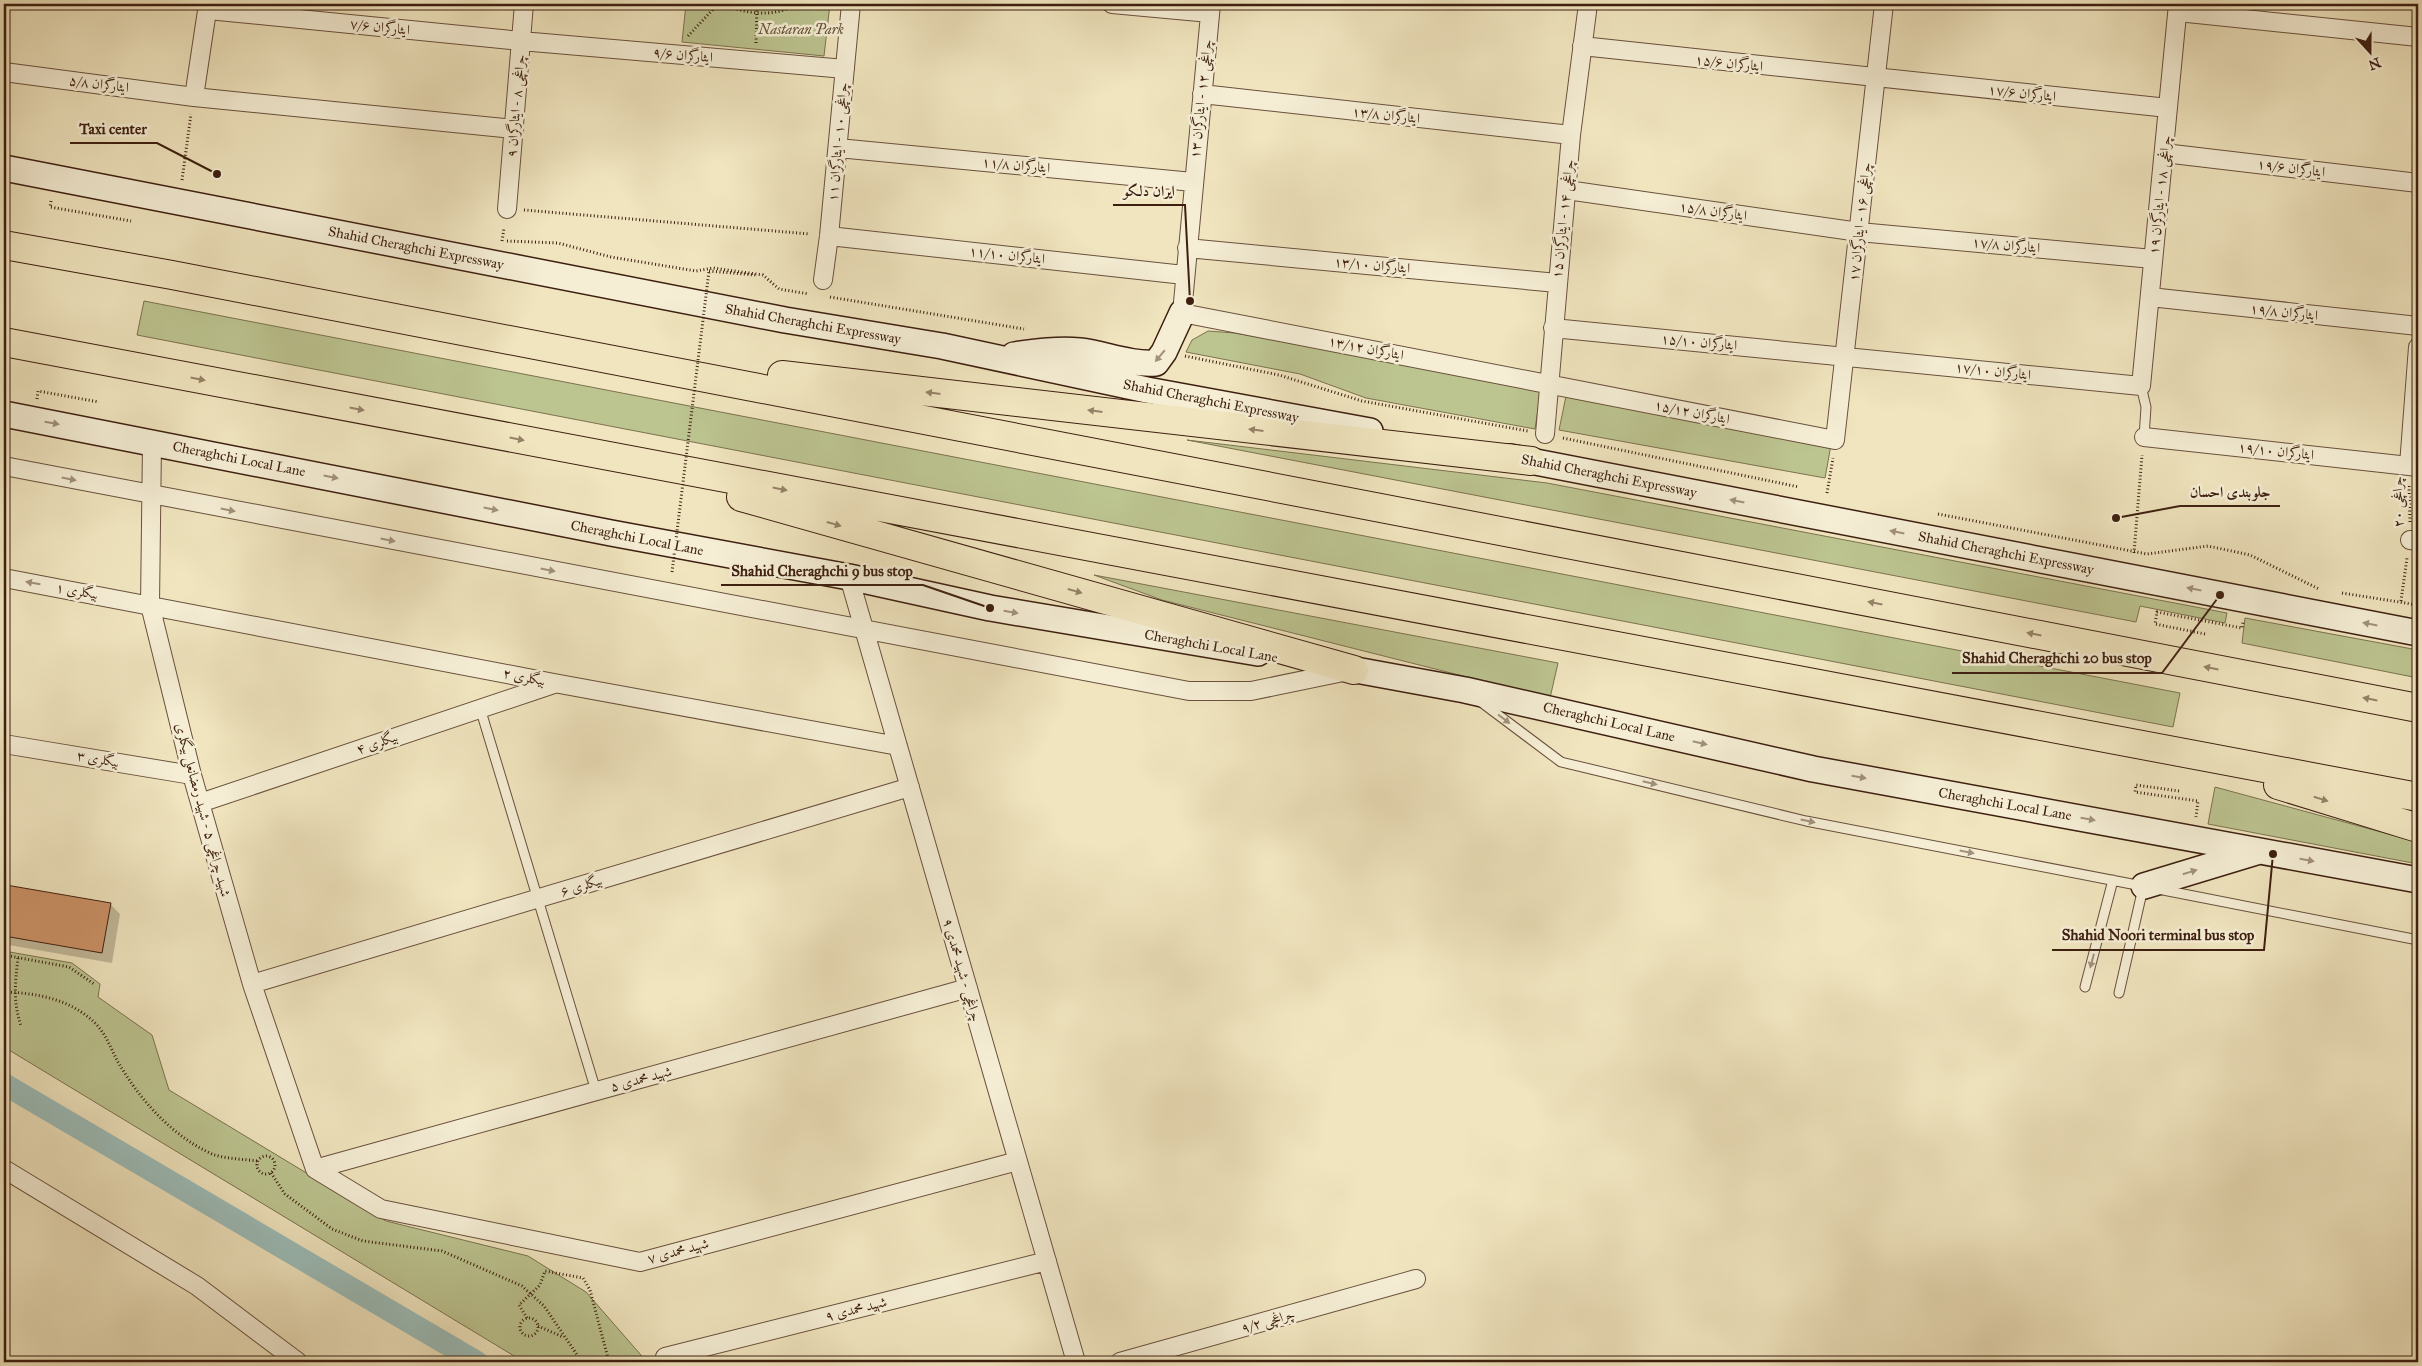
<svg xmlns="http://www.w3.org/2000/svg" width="2422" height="1366" viewBox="0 0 2422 1366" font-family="'IM FELL Great Primer',Amiri,serif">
  <rect width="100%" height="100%" fill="#f0e5bf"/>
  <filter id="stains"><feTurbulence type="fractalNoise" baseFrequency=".004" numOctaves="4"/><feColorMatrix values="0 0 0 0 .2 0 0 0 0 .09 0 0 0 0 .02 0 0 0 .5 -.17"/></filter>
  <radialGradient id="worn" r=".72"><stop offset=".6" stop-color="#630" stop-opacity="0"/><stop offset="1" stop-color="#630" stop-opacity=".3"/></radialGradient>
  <path fill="#bcc490" stroke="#7c7250" d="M686,4H830L824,56L682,42Z
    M144,301L2180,693L2173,727L137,335Z
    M1208,331L1235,333L1541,389L1535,429L1366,398L1300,374L1186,352L1192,340Z
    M1566,396L1831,445L1825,478L1559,430Z
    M1187,440L1547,483L2227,613L2225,623L2140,606L2136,622Z
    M1094,575L1558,663L1550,698L1162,600Z
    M2245,618L2418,650V678L2242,643Z
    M2215,787L2418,842V864L2208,824Z
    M4,951L72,963L100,984L98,997L152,1035L169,1090L386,1221L528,1256L586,1292L647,1362H524L4,1047Z"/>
  <path fill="#0003" d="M8,886L110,904L120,914L112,963L9,945L4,940V908Z"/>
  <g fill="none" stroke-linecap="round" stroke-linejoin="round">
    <path stroke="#9cbdb9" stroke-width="22" d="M4,1084L477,1362"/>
  </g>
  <path fill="#cc9267" stroke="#3d1f10" d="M6,885L111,903L102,953L4,936V901Z"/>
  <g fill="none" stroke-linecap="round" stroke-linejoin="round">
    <g stroke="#6a503c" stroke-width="11">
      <path id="service" d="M2141,386L2146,407L2144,437
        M1481,702L1561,762L1806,821L2142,886
        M480,708L596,1091
        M2158,889L2418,940
        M2085,987L2113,880
        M2119,993L2143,888"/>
    </g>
    <g stroke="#6a503c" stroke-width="20">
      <path id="minor" d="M1112,4L1210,13
        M1211,4L1182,313L1835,440L1884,4
        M208,10L521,41L845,69
        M2178,12L2418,37
        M1582,46L2168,108
        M4,72L194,97L514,129
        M1202,94L1571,135
        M194,97L208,4
        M838,148L1193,182
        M2164,153L2418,183
        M1567,190L1859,232L2153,259
        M507,209L524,4
        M829,236L1184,275
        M1187,248L1557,283
        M823,280L829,236L851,4
        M2150,297L2418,326
        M1553,328L2141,386L2178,4
        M1545,434L1571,135L1588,4
        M2144,437L2418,467
        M152,442L150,605L192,775L252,984L315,1169
        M2409,465L2418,347
        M4,466L1189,691H1251L1348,671
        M2410,540L2418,541
        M849,577L1076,1362
        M4,578L554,683L898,746
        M4,744L192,775
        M200,803L554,684
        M252,984L910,787
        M4,1169L197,1286L298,1362
        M315,1169L381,1209L640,1262L1018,1161
        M315,1169L968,988
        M665,1357L1047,1261
        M1120,1362L1416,1279"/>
    </g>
    <g stroke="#3d1f10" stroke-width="28">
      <path id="secondary" d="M4,168L785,320L942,346L1147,390L1370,431
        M1014,355C1036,352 1057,349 1080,351C1105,354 1130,365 1156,363L1164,352L1182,313
        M4,414L611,533L849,577L990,608L1258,653
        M1510,457L2418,633
        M1334,666L1465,690L1813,769L2418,880
        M2144,886L2256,852"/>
    </g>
    <g stroke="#3d1f10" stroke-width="30">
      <path id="trunk" d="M4,245L172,275L2418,708
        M4,342L2418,797
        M782,375L1531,461
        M741,497L1354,670
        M2278,785L2418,828"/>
    </g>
    <path stroke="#3d1f10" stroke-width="3" stroke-dasharray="1 2.5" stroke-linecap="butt" d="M724,4C743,14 777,18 795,4
      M688,36L718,4
      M756,43L757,4
      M182,180L191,114
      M51,201L50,207L131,221
      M524,210L810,234
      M502,241L504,228
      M507,241L558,243L611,257L696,271L713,268L763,275L779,289L809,294
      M709,271L755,275
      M830,297L1024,329
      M1185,356L1279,375L1362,401L1528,431
      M37,399L38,391L99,402
      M1563,438L1799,487
      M2409,486L2410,522
      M1827,493L1833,458
      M1938,514L2147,554L2208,546L2250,555L2319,589
      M2134,553L2142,455
      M2342,593L2418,605
      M2401,601L2407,558
      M2205,634L2155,624L2157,612L2242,628L2243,622
      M2179,791L2136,785L2135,792L2198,801L2196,817
      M4,955L69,967L94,984
      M18,958C15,983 13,1002 21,1026
      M4,992C37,993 70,999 95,1023C106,1034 111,1049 118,1062C140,1100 172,1136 212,1154C225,1159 243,1159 257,1161
      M257 1165a9 9 0 1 1 18 0a9 9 0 1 1-18 0Z
      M271,1173L285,1194L332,1229L363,1241L442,1251L522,1286L544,1306L582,1362
      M527,1318L519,1305L540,1285L545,1271L583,1278L590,1290L609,1362
      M520 1327a9 9 0 1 1 18 0a9 9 0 1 1-18 0Z
      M538,1326L563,1337"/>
    <use href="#service" stroke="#f5eed5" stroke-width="9"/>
    <use href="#minor" stroke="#f5eed5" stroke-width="18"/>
    <use href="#secondary" stroke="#f5eed5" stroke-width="25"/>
    <use href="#trunk" stroke="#f0e5bf" stroke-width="28"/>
    <path stroke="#3d1f10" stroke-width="3" stroke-dasharray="1 2.5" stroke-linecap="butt" d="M672,572L709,271"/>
  </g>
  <defs><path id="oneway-solid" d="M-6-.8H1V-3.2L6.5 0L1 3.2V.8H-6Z" transform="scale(1.25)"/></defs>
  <g fill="#a2917c">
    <use href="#oneway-solid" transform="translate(1160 356) rotate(130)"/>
    <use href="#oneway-solid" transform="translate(52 423) rotate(10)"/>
    <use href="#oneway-solid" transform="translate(331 477) rotate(11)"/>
    <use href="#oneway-solid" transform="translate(69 479) rotate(11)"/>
    <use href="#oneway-solid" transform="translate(1737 501) rotate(-169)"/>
    <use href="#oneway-solid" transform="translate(491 509) rotate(11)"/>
    <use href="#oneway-solid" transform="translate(228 510) rotate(11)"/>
    <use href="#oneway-solid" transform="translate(1897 532) rotate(-169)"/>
    <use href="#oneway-solid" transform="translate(388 540) rotate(11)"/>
    <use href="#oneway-solid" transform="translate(548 570) rotate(11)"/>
    <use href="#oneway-solid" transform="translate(33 583) rotate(-170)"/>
    <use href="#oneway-solid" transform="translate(2194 589) rotate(-169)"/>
    <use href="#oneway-solid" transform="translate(1011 612) rotate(10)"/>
    <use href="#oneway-solid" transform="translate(2370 624) rotate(-169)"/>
    <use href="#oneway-solid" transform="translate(1504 719) rotate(37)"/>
    <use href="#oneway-solid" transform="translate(1700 743) rotate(13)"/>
    <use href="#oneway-solid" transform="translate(1859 777) rotate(10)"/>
    <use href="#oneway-solid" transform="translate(1650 783) rotate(13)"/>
    <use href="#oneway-solid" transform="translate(2088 819) rotate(10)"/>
    <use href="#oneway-solid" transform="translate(1808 821) rotate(12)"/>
    <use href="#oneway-solid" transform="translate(1967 852) rotate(11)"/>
    <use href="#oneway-solid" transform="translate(2307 860) rotate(10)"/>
    <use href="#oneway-solid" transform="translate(2190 872) rotate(-17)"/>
    <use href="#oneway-solid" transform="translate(2092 961) rotate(105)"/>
  </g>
  <g fill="#968268">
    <use href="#oneway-solid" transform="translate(198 379) rotate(11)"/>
    <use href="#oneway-solid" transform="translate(933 393) rotate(-173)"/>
    <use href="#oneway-solid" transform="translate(357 409) rotate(11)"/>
    <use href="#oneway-solid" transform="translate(1095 411) rotate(-173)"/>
    <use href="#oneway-solid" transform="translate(1256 430) rotate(-173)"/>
    <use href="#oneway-solid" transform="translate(517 439) rotate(11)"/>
    <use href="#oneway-solid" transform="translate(780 489) rotate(11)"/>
    <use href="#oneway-solid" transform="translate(834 524) rotate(16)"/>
    <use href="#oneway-solid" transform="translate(1075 591) rotate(16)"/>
    <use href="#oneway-solid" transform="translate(1875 603) rotate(-169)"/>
    <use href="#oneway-solid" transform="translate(2034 634) rotate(-169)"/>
    <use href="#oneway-solid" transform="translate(2211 668) rotate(-169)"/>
    <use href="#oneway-solid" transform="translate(2370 699) rotate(-169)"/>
    <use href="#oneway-solid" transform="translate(2321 799) rotate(17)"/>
  </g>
  <g text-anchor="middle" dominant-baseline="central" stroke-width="5" stroke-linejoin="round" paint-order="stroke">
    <g font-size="14" fill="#3d1f10" stroke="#f5eed5">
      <text transform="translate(380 27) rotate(6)">ایثارگران ۷/۶</text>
      <text transform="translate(683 55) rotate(5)">ایثارگران ۹/۶</text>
      <text transform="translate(1729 63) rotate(6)">ایثارگران ۱۵/۶</text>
      <text transform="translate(99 84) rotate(7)">ایثارگران ۵/۸</text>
      <text transform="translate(2022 93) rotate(6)">ایثارگران ۱۷/۶</text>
      <text transform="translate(1201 99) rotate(-84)">چراغچی ۱۲ - ایثارگران ۱۳</text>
      <text transform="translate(516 106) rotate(-85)">چراغچی ۸ - ایثارگران ۹</text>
      <text transform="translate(1386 115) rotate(6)">ایثارگران ۱۳/۸</text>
      <text transform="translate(838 142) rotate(-85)">چراغچی ۱۰ - ایثارگران ۱۱</text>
      <text transform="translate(1016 165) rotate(5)">ایثارگران ۱۱/۸</text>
      <text transform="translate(2291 168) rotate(7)">ایثارگران ۱۹/۶</text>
      <text transform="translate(2160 195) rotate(-84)">چراغچی ۱۸ - ایثارگران ۱۹</text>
      <text transform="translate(1713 211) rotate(8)">ایثارگران ۱۵/۸</text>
      <text transform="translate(1563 219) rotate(-84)">چراغچی ۱۴ - ایثارگران ۱۵</text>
      <text transform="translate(1860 222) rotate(-84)">چراغچی ۱۶ - ایثارگران ۱۷</text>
      <text transform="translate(2006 245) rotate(5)">ایثارگران ۱۷/۸</text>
      <text transform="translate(416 248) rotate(11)">Shahid Cheraghchi Expressway</text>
      <text transform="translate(1007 255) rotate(6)">ایثارگران ۱۱/۱۰</text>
      <text transform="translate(1372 265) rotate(5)">ایثارگران ۱۳/۱۰</text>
      <text transform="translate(2284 312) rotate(6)">ایثارگران ۱۹/۸</text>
      <text transform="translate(813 324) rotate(10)">Shahid Cheraghchi Expressway</text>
      <text transform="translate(1699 342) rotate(5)">ایثارگران ۱۵/۱۰</text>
      <text transform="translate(1366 348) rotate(11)">ایثارگران ۱۳/۱۲</text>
      <text transform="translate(1993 371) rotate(6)">ایثارگران ۱۷/۱۰</text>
      <text transform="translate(1211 401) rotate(11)">Shahid Cheraghchi Expressway</text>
      <text transform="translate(1692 412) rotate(11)">ایثارگران ۱۵/۱۲</text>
      <text transform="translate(2276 451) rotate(6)">ایثارگران ۱۹/۱۰</text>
      <text transform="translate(239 459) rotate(11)">Cheraghchi Local Lane</text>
      <text transform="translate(1609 476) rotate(11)">Shahid Cheraghchi Expressway</text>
      <text transform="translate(2398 502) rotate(-91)">چراغچی ۲۰</text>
      <text transform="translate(637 538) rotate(11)">Cheraghchi Local Lane</text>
      <text transform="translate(2006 553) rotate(11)">Shahid Cheraghchi Expressway</text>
      <text transform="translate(77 591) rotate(10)">بیگلری ۱</text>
      <text transform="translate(1211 646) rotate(10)">Cheraghchi Local Lane</text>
      <text transform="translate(524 677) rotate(11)">بیگلری ۲</text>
      <text transform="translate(1609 722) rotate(13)">Cheraghchi Local Lane</text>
      <text transform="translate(377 743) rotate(-19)">بیگلری ۴</text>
      <text transform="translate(98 759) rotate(10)">بیگلری ۳</text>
      <text transform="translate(2005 804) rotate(10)">Cheraghchi Local Lane</text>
      <text transform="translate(203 810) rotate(75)">شهید چراغچی ۵ - شهید رمضانعلی بیگلری</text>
      <text transform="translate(581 886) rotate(-17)">بیگلری ۶</text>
      <text transform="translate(962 970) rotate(74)">۹ چراغچی - شهید محمدی</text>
      <text transform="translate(641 1079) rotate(-15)">شهید محمدی ۵</text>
      <text transform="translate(678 1251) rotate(-15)">شهید محمدی ۷</text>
      <text transform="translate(856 1309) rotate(-14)">شهید محمدی ۹</text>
      <text transform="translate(1268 1321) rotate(-16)">۹/۲ چراغچی</text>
    </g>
    <g font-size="14" font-style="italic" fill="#635136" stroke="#f5eed5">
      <text x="801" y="29">Nastaran Park</text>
    </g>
  </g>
  <path fill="none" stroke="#3d1f10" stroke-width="2" d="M217 174L157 143H70M1190 301L1185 205H1113M2116 518L2180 506H2280M990 608L923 585H721M2220 595L2162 673H1952M2273 854L2264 950H2052"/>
  <g fill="#3d1f10" stroke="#f5eed5" stroke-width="2">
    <circle cx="217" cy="174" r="5"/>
    <circle cx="1190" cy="301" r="5"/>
    <circle cx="2116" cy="518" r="5"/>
    <circle cx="990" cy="608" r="5"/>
    <circle cx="2220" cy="595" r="5"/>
    <circle cx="2273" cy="854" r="5"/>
  </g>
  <g font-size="15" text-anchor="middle" font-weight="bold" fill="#3d1f10" stroke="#f5eed5" stroke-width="5" stroke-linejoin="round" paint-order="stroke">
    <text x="113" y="134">Taxi center</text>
    <text x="1149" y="196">ایران دلکو</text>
    <text x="2230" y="497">جلوبندی احسان</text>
    <text x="822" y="576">Shahid Cheraghchi 9 bus stop</text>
    <text x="2057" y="663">Shahid Cheraghchi 20 bus stop</text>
    <text x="2158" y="940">Shahid Noori terminal bus stop</text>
  </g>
  <rect width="2422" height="1366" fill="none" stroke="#f0e5bf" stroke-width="20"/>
  <rect x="5" y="5" width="2412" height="1356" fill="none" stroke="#3d1f10" stroke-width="2.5"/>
  <rect x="10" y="10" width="2402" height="1346" fill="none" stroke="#3d1f10"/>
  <g transform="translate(2370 52) rotate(159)" stroke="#f5eed5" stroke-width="4" paint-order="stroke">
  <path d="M0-4L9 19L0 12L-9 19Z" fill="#3d1f10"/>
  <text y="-8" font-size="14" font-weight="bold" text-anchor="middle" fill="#3d1f10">N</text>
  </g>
  <rect width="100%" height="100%" filter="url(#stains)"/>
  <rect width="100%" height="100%" fill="url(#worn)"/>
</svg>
